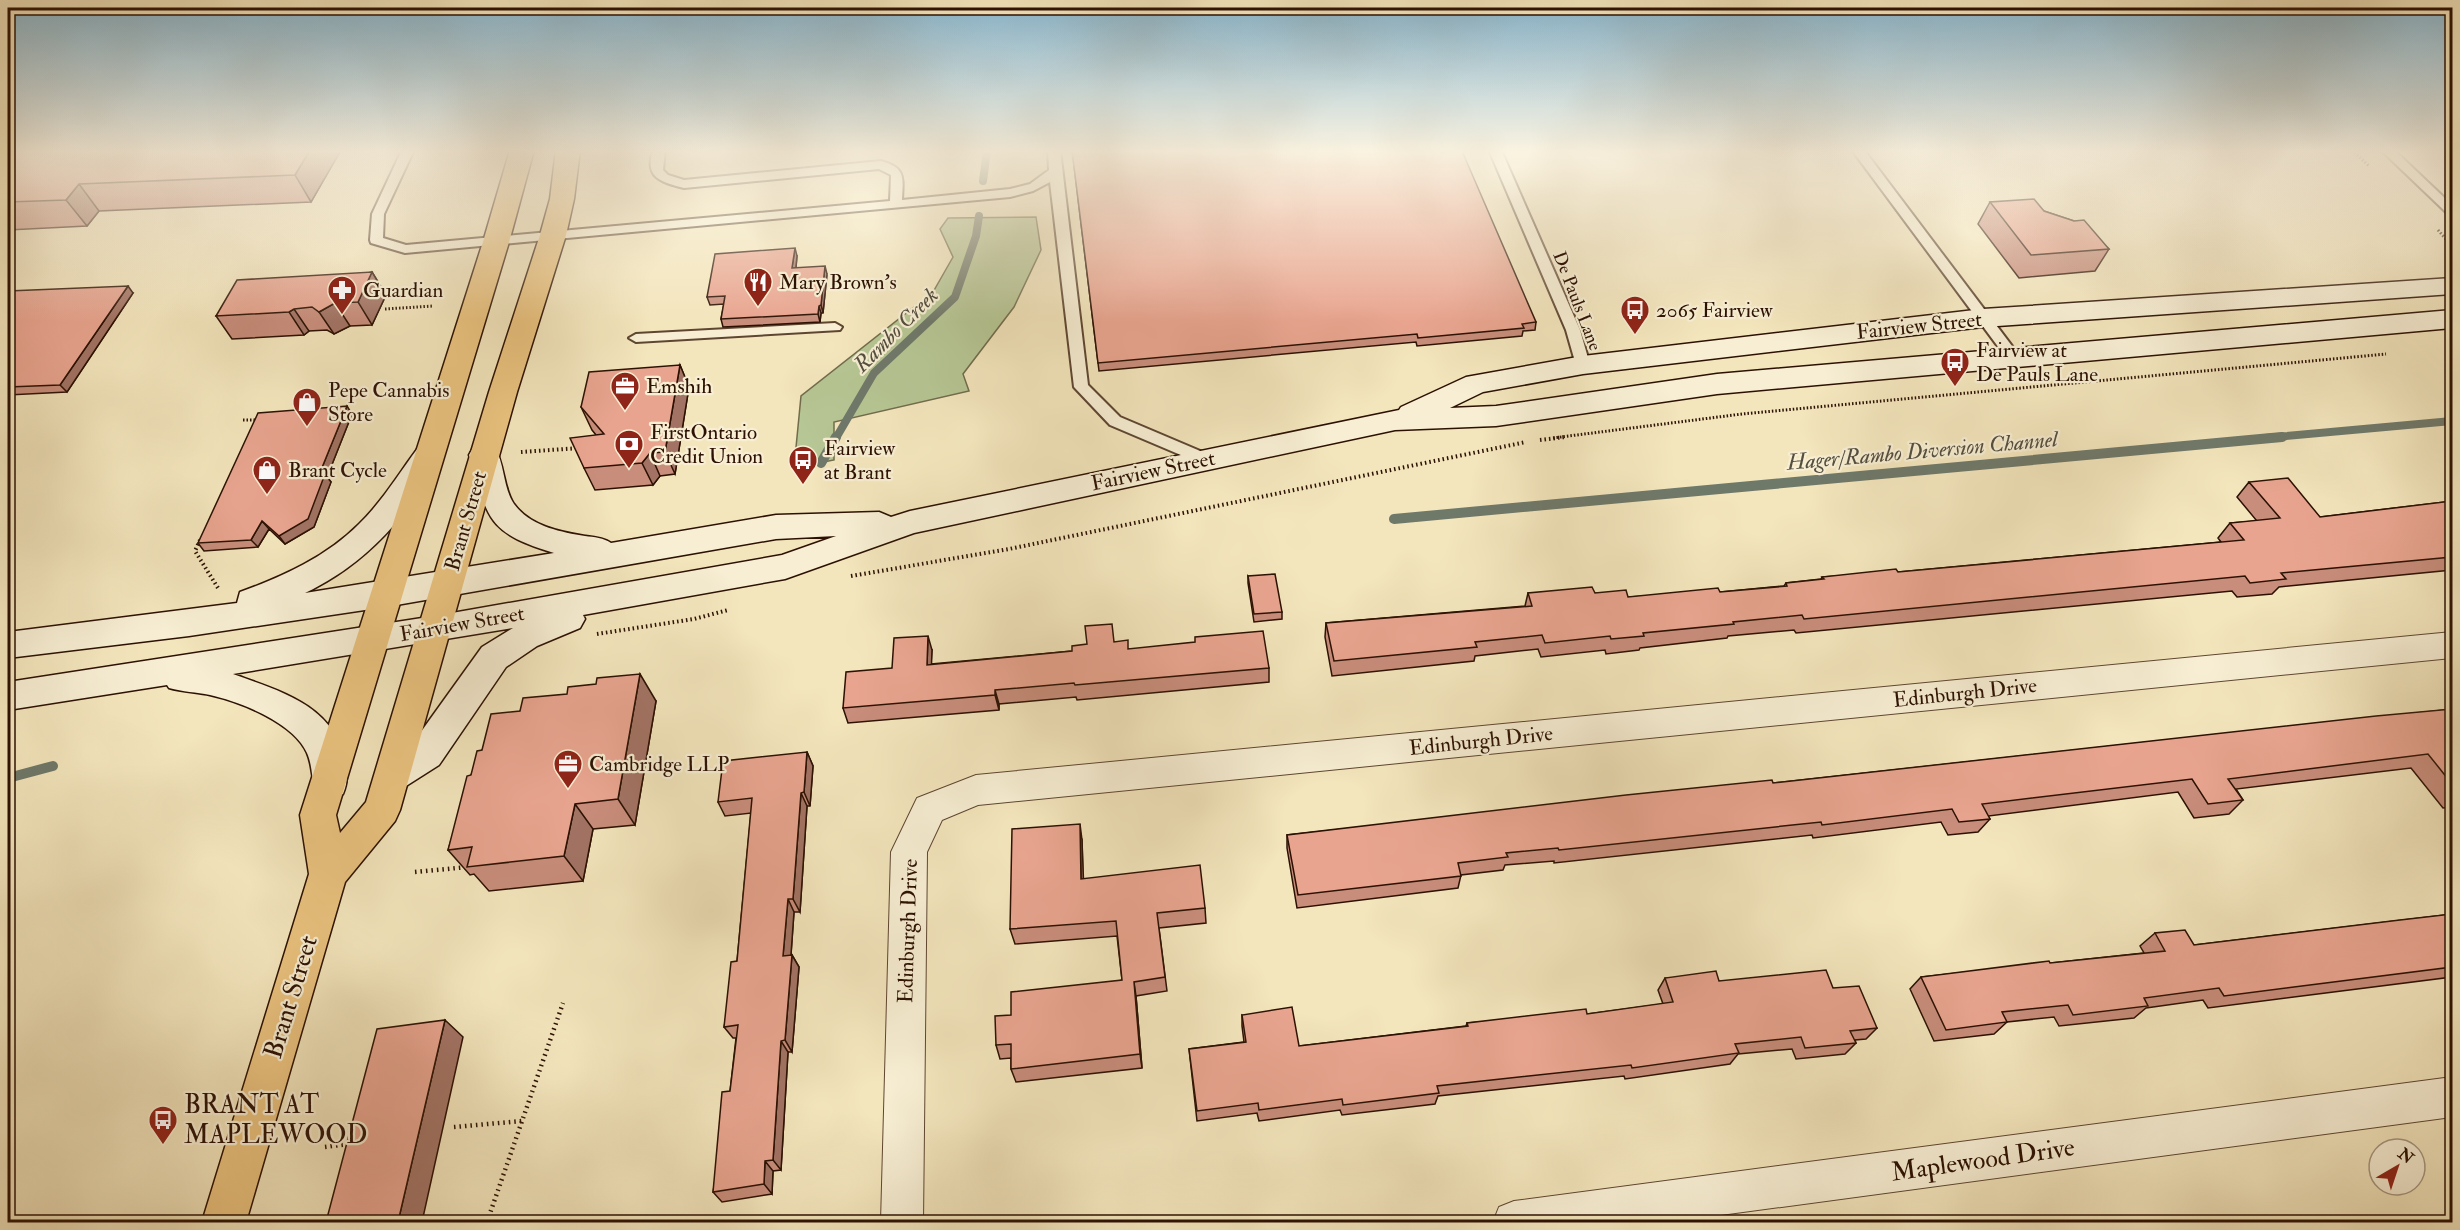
<svg xmlns="http://www.w3.org/2000/svg" width="2460" height="1230" viewBox="0 0 2460 1230" font-family="'IM FELL Double Pica',serif">
  <rect width="100%" height="100%" fill="#f3e5bc"/>
  <filter id="stains"><feTurbulence type="fractalNoise" baseFrequency=".00333" numOctaves="4"/><feColorMatrix values="0 0 0 0 .2 0 0 0 0 .09 0 0 0 0 .02 0 0 0 .5 -.17"/></filter>
  <radialGradient id="worn" r=".72"><stop offset=".6" stop-color="#630" stop-opacity="0"/><stop offset="1" stop-color="#630" stop-opacity=".3"/></radialGradient>
  <path fill="#b6c694" stroke="#716c4c" stroke-width="1.5" d="M1036,217L1041,250L1014,307L963,374L969,391L834,422V460L794,468L801,396L933,292L953,257L940,229L948,218Z"/>
  <g fill="none" stroke-linecap="round" stroke-linejoin="round">
    <path stroke="#6f796a" stroke-width="8" d="M983,181L987,150
      M836,438L874,373L955,297L976,236L979,216
      M2265,438L2452,421"/>
    <path stroke="#6f796a" stroke-width="10" d="M821,463L836,437
      M1394,519L2282,437
      M8,778L53,766"/>
    <g stroke="#5e4631" stroke-width="4">
      <path id="lane" d="M402,150H414L384,214L383,238L406,245L890,201L891,175L879,169L684,188C661,182 644,178 653,150H665L663,170L668,175L684,180L881,161C906,168 903,177 902,200L1010,189L1030,184L1049,170L1048,150H1060L1088,385L1120,417L1212,456L1214,460L1212,464H1202L1110,425L1074,387L1050,182L1033,191L1010,197L405,253L371,243L370,240L372,214Z
        M1489,150H1501L1580,330L1590,365L1588,368H1578L1576,365L1566,330Z
        M1852,150H1864L2018,354L2020,357L2018,360H2008Z
        M2381,150H2394L2452,205V215L2448,214Z
        M835,323L842,327L840,330L636,342L629,338L636,334Z"/>
    </g>
    <g stroke="#5e4631" stroke-width="2">
      <path id="street" d="M2452,632V658L978,805L942,820L927,852L923,1222H881L891,852L917,798L976,775Z
        M2452,1077V1117L1669,1222H1493L1499,1207L1514,1201Z"/>
    </g>
    <g stroke="#2c1103" stroke-width="3">
      <path id="secondary" d="M2452,278V294L1983,327L1583,374L1483,392L1450,408L1496,406L1717,374L2452,310V328L1717,394L1496,426L1395,430L914,533L785,579L583,615L585,619L580,628L537,646L506,667L439,765L406,786L393,790L380,786L375,775L380,764L413,743L482,647L513,628L233,674C280,691 336,706 345,763C347,776 348,782 343,794L330,798L317,794C311,781 313,766 307,753C294,723 241,702 210,695C196,692 183,692 169,688L167,685L8,710V682L435,616L782,555L836,536L776,539L385,607L189,636L8,658V632L237,603L240,592C284,576 326,557 359,524C382,502 399,473 418,448L429,444L440,448L444,455C409,514 367,564 305,593L554,553C485,532 489,519 469,455L473,448L484,444L495,448C505,465 503,488 514,504C530,526 560,532 585,536C594,537 604,538 611,543L776,515L879,512L891,517L910,511L1399,410L1401,407L1466,377L1583,356L1983,309Z"/>
    </g>
    <g stroke="#2c1103" stroke-width="3">
      <path id="primary" d="M510,150H534L509,242L336,815L340,833L366,802L489,392L540,235L550,199L556,150H580L574,199L566,235L517,392L400,810L395,821L345,882L246,1222H202L309,874L300,815L483,242Z"/>
    </g>
    <path stroke="#2c1103" stroke-width="3" stroke-dasharray="1.5 2" stroke-linecap="butt" d="M2352,150L2369,166
      M2438,230L2452,246
      M385,309L433,306
      M243,420H257L256,422
      M1553,438L1742,414L2386,354"/>
    <path stroke="#2c1103" stroke-width="4" stroke-dasharray="1.5 3" stroke-linecap="butt" d="M1540,440L1565,437
      M521,452L580,448
      M200,540L195,551L218,588
      M851,576L1009,549L1526,442
      M597,634L694,619L728,610"/>
    <path stroke="#2c1103" stroke-width="4.5" stroke-dasharray="1.5 4" stroke-linecap="butt" d="M415,872L468,867
      M454,1127L522,1121
      M325,1147L349,1144
      M487,1222L563,1003"/>
    <use href="#lane" fill="#f7eed3" fill-rule="evenodd"/>
    <use href="#street" fill="#f7eed3" fill-rule="evenodd"/>
    <use href="#secondary" fill="#f7eed3" fill-rule="evenodd"/>
    <use href="#primary" fill="#eac27e" fill-rule="evenodd"/>
  </g>
  <path fill="#c88d7b" stroke="#2c1103" stroke-width="1.5" d="M8,150H341L311,202L99,211L87,226L8,230Z
    M1072,150L1536,322L1535,330L1523,331L1522,336L1417,346L1416,342L1099,371Z
    M1990,202L2044,211L2074,221L2109,249L2095,271L2019,278L1978,224Z
    M797,256L796,268L827,274L823,313H821L820,322L723,327L721,319L724,304L710,305L707,297Z
    M372,272L386,295L372,325L350,326L334,334L327,330L309,331L304,335L232,339L216,316Z
    M8,291L133,293L67,392L8,395Z
    M680,365L689,387L675,474L660,476L653,485L595,490L584,468L596,435L592,430L581,407Z
    M352,414L327,477L331,482L314,527L285,544L269,529L258,547L204,551L198,543Z
    M2249,482L2320,517L2452,501V570L2279,587L2272,594L2237,597L2232,591L1796,633L1794,630L1728,636L1727,638L1640,648L1639,650L1606,654L1605,650L1541,657L1538,649L1475,656L1474,661L1332,676L1325,637L1326,623L1525,606L1528,593H1595L1628,597L1720,592L1784,586L1786,583L1821,579L1822,577L1898,572L2221,542L2218,538L2230,523L2257,521L2237,497Z
    M1248,576L1282,612V619L1254,622L1248,583Z
    M1114,642L1128,649L1269,668V682L1077,700L1076,697L999,704V710L848,723L843,708L892,668L932,650L931,664L1072,651Z
    M656,701L635,825L593,829L583,881L489,891L474,874L470,875L448,850L471,775L482,750L520,711Z
    M2452,709V807L2443,808L2411,768L2236,789L2243,800L2229,814L2194,818L2178,792L1988,816L1990,819L1978,832L1948,835L1941,822L1813,838L1812,835L1554,863V861L1505,865L1503,870L1461,875L1458,888L1297,908L1287,848V835L1773,783Z
    M807,752L813,766L810,806H807L800,912H794L791,955H792L799,967L792,1052H788L781,1170L773,1171L772,1194L722,1202L713,1192L730,1091L736,1038H733L724,1027L737,961L751,813L725,816L718,802Z
    M1082,840L1083,879L1205,908L1206,923L1159,928L1167,991L1136,996L1142,1068L1016,1082L1011,1069V1058L1000,1059L996,1045L1011,1015L1122,980L1117,936L1015,944L1010,929Z
    M2452,914V977L2208,1008L2203,1000L2146,1008L2134,1018L2059,1026L2054,1017L2007,1022L1994,1034L1934,1041L1910,989L1921,977L2144,953L2140,946L2155,933L2194,945Z
    M1665,978L1833,988L1877,1028L1866,1039L1855,1040L1856,1043L1845,1054L1796,1059L1792,1049L1738,1054L1730,1064L1625,1079L1624,1076L1438,1096L1435,1104L1342,1115L1340,1110L1259,1121L1257,1113L1197,1121L1189,1049L1244,1042L1242,1026V1015L1299,1046L1466,1026L1467,1023L1587,1014L1663,1004L1658,990Z"/>
  <path fill="#a27364" stroke="#2c1103" stroke-width="1.5" d="M310,150H341L311,202L295,175Z
    M79,184L99,211L87,226L66,200Z
    M795,248L797,256L795,276L792,268Z
    M825,266L827,274L823,313L821,305Z
    M372,272L386,295L372,325L358,302Z
    M128,286L133,293L67,392L60,385Z
    M335,303L350,326L334,334L319,312Z
    M819,306L821,313L820,322L818,314Z
    M294,309L309,331L304,335L289,312Z
    M680,365L689,387L675,474L665,452Z
    M347,406L352,414L327,477L331,482L314,527L285,544L279,536L319,475Z
    M650,453L660,476L653,485L642,463Z
    M262,521L269,529L258,547L251,540Z
    M928,636L932,650L931,679L927,665Z
    M640,674L656,701L635,825L618,799Z
    M995,690L999,704V710L995,695Z
    M807,752L813,766L810,806L804,792Z
    M801,793L807,806L800,912L793,899Z
    M575,804L593,829L583,881L564,856Z
    M1080,824L1082,840L1084,894L1081,879Z
    M788,899L794,912L790,968L783,956Z
    M792,955L799,967L792,1052L785,1040Z
    M1134,982L1136,996L1142,1068L1140,1054Z
    M445,1020L463,1037L422,1222H398Z
    M781,1041L788,1052L781,1170L773,1160Z
    M765,1161L773,1171L772,1194L764,1184Z"/>
  <path fill="#e8a48f" stroke="#2c1103" stroke-width="1.5" d="M8,150H310L295,175L79,184L66,200L8,202Z
    M1072,150H1440L1441,153L1462,151L1536,322L1522,324L1524,328L1418,338L1417,334L1098,363Z
    M2034,199L2044,211L2074,221L2084,220L2109,249L2031,255L1990,202Z
    M795,248L792,268L825,266L821,305L819,306L818,314L721,319L725,296L707,297L715,254Z
    M372,272L358,302L335,303L319,312L312,307L294,309L289,312L216,316L237,280Z
    M128,286L60,385L8,387V291Z
    M680,365L665,452L650,453L642,463L584,468L570,438L604,434L581,407L589,372Z
    M347,406L319,475L325,474L308,519L279,536L262,521L251,540L198,543L258,413Z
    M2288,478L2320,517L2452,501V557L2281,573L2286,579L2250,583L2245,576L1804,619L1802,615L1733,622L1734,624L1643,633L1644,636L1611,639L1610,636L1545,643L1542,635L1475,642L1477,647L1334,661L1326,623L1532,606L1528,593L1592,587L1595,593L1626,590L1628,597L1718,588L1720,592L1787,586L1786,583L1824,579L1822,577L1896,569L1898,572L2244,540L2230,523L2280,518L2249,482Z
    M1275,574L1282,612L1254,614L1248,576Z
    M1112,624L1114,642L1128,640V649L1195,642V637L1263,631L1269,668L1075,685L1074,683L995,690V695L843,708L846,672L892,668L894,638L928,636L927,665L1072,651V646L1087,644L1085,626Z
    M640,674L618,799L575,804L564,856L467,867L472,847L448,850L467,776L471,775L477,751L482,750L491,714L520,711L523,698L567,694L568,687L596,684L597,678Z
    M2452,709V784L2428,754L2228,779L2243,800L2208,804L2192,779L1982,804L1990,819L1959,822L1952,809L1822,825L1821,822L1559,850L1558,848L1506,853L1508,857L1458,863L1461,876L1298,895L1287,835L1626,795L1772,780L1773,783L2376,716Z
    M807,752L804,792L801,793L793,899H788L783,956L792,955L785,1040L781,1041L773,1160L765,1161L764,1184L713,1192L722,1092L730,1091L738,1025L724,1027L731,962L737,961L752,798L718,802L723,761Z
    M1080,824L1081,879L1200,865L1205,908L1157,913L1165,977L1134,982L1140,1054L1011,1069V1044L996,1045L995,1016L1011,1015V992L1122,980L1116,921L1010,929L1012,829Z
    M2452,914V967L2224,996L2219,988L2144,998L2148,1006L2073,1015L2068,1005L2002,1012L2007,1022L1946,1030L1921,977L2049,961L2050,963L2165,951L2155,933L2185,930L2194,945L2400,920Z
    M1826,970L1833,988L1859,986L1877,1028L1850,1031L1856,1043L1805,1048L1801,1037L1735,1044L1739,1053L1632,1068L1631,1065L1437,1086L1439,1093L1343,1105L1342,1099L1259,1110L1258,1103L1197,1111L1189,1049L1246,1042L1242,1015L1292,1007L1299,1046L1468,1026L1467,1023L1586,1009L1587,1014L1673,1002L1665,978L1716,971L1719,981Z
    M445,1020L398,1222H326L377,1029Z
    M2452,1217V1222H2414Z"/>
  <linearGradient id="sky" x2="0" y2="1"><stop stop-color="#89b8d1"/><stop offset="0.47" stop-color="#faf3e1"/><stop offset="1" stop-color="#faf3e1" stop-opacity="0"/></linearGradient>
  <rect width="2460" height="322" fill="url(#sky)"/>
  <defs>
    <g id="restaurant-pin" transform="scale(1.5)"><path d="M0 17L-7.5 6A9.5 9.5 0 1 1 7.5 6Z" fill="#8f2418" stroke="#f7eed3"/><path d="M-5-6h1v4h1v-4h1v4h1v-4h1v5L-1.5 .5V6h-2V.5L-5-1ZM5-6V6H3V1.5H1.5Q1.5-4 5-6Z" fill="#fff"/></g>
    <g id="pharmacy-pin" transform="scale(1.5)"><path d="M0 17L-7.5 6A9.5 9.5 0 1 1 7.5 6Z" fill="#8f2418" stroke="#f7eed3"/><path d="M-2-6h4v4h4v4h-4v4h-4v-4h-4v-4h4Z" fill="#fff"/></g>
    <g id="bus-pin" transform="scale(1.5)"><path d="M0 17L-7.5 6A9.5 9.5 0 1 1 7.5 6Z" fill="#8f2418" stroke="#f7eed3"/><path d="M-5-6H5V4H4V6H2V4H-2V6H-4V4H-5ZM-3.5-4V0h7V-4ZM-3.5 1.2v1.5H-2V1.2ZM2 1.2v1.5H3.5V1.2Z" fill="#fff"/></g>
    <g id="office-pin" transform="scale(1.5)"><path d="M0 17L-7.5 6A9.5 9.5 0 1 1 7.5 6Z" fill="#8f2418" stroke="#f7eed3"/><path d="M-6-3h4V-5.5h4V-3h4V5H-6ZM-1-4.5V-3h2v-1.5ZM-6 0V1H6V0Z" fill="#fff"/></g>
    <g id="shop-pin" transform="scale(1.5)"><path d="M0 17L-7.5 6A9.5 9.5 0 1 1 7.5 6Z" fill="#8f2418" stroke="#f7eed3"/><path d="M-5-2.5h2.3a2.7 3.5 0 0 1 5.4 0H5L5.5 6h-11ZM-1.5-2.5h3a1.5 2.3 0 0 0-3 0Z" fill="#fff"/></g>
    <g id="bank-pin" transform="scale(1.5)"><path d="M0 17L-7.5 6A9.5 9.5 0 1 1 7.5 6Z" fill="#8f2418" stroke="#f7eed3"/><path d="M-6-4H6V4H-6ZM0-2.3a2.3 2.3 0 1 0 0 4.6a2.3 2.3 0 1 0 0-4.6Z" fill="#fff"/></g>
  </defs>
  <g fill-rule="evenodd">
    <use href="#restaurant-pin" x="758" y="282"/>
    <use href="#pharmacy-pin" x="342" y="290"/>
    <use href="#bus-pin" x="1635" y="310"/>
    <use href="#bus-pin" x="1955" y="362"/>
    <use href="#office-pin" x="625" y="386"/>
    <use href="#shop-pin" x="307" y="402"/>
    <use href="#bank-pin" x="629" y="444"/>
    <use href="#bus-pin" x="803" y="460"/>
    <use href="#shop-pin" x="267" y="470"/>
    <use href="#office-pin" x="568" y="764"/>
    <use href="#bus-pin" x="163" y="1120"/>
  </g>
  <g text-anchor="middle" dominant-baseline="central" stroke-width="4.5" stroke-linejoin="round" paint-order="stroke">
    <g font-size="18" fill="#2c1103" stroke="#f7eed3">
      <text transform="translate(1577 301) rotate(69)">De Pauls Lane</text>
    </g>
    <g font-size="21" fill="#2c1103" stroke="#f7eed3" text-anchor="start">
      <text x="779" y="282">Mary Brown's</text>
      <text x="363" y="290">Guardian</text>
      <text x="1656" y="310">2065 Fairview</text>
      <text x="1976" y="350">Fairview at<tspan x="1976" dy="24">De Pauls Lane</tspan></text>
      <text x="646" y="386">Emshih</text>
      <text x="328" y="390">Pepe Cannabis<tspan x="328" dy="24">Store</tspan></text>
      <text x="650" y="432">FirstOntario<tspan x="650" dy="24">Credit Union</tspan></text>
      <text x="824" y="448">Fairview<tspan x="824" dy="24">at Brant</tspan></text>
      <text x="288" y="470">Brant Cycle</text>
      <text x="589" y="764">Cambridge LLP</text>
    </g>
    <g font-size="21" fill="#2c1103" stroke="#f7eed3">
      <text transform="translate(1919 326) rotate(-6)">Fairview Street</text>
      <text transform="translate(1153 471) rotate(-12)">Fairview Street</text>
      <text transform="translate(466 521) rotate(-74)">Brant Street</text>
      <text transform="translate(462 624) rotate(-10)">Fairview Street</text>
      <text transform="translate(1965 693) rotate(-6)">Edinburgh Drive</text>
      <text transform="translate(1481 741) rotate(-6)">Edinburgh Drive</text>
      <text transform="translate(908 931) rotate(-88)">Edinburgh Drive</text>
    </g>
    <g font-size="22" font-style="italic" fill="#534e3f" stroke="#f7eed3">
      <text transform="translate(896 330) rotate(-45)">Rambo Creek</text>
      <text transform="translate(1922 451) rotate(-5)">Hager/Rambo Diversion Channel</text>
    </g>
    <g font-size="26" fill="#2c1103" stroke="#f7eed3">
      <text transform="translate(291 997) rotate(-73)">Brant Street</text>
      <text transform="translate(1983 1160) rotate(-8)">Maplewood Drive</text>
    </g>
    <g font-size="26" fill="#2c1103" stroke="#f7eed3" text-anchor="start">
      <text x="184" y="1105">BRANT AT<tspan x="184" dy="30">MAPLEWOOD</tspan></text>
    </g>
  </g>
  <rect width="2460" height="1230" fill="none" stroke="#f3e5bc" stroke-width="30"/>
  <rect x="9" y="9" width="2442" height="1212" fill="none" stroke="#2c1103" stroke-width="3"/>
  <rect x="15" y="15" width="2430" height="1200" fill="none" stroke="#2c1103" stroke-width="1.5"/>
  <g transform="translate(2397 1167) rotate(39)"><circle r="28" fill="#f7eed3" stroke="#a69680" stroke-width="1.5"/>
  <path d="M0-4.5L10 22L0 15L-10 22Z" fill="#8f2418"/>
  <text y="-9" font-size="16" font-weight="bold" text-anchor="middle" fill="#2c1103">N</text>
  </g>
  <rect width="100%" height="100%" filter="url(#stains)"/>
  <rect width="100%" height="100%" fill="url(#worn)"/>
</svg>
